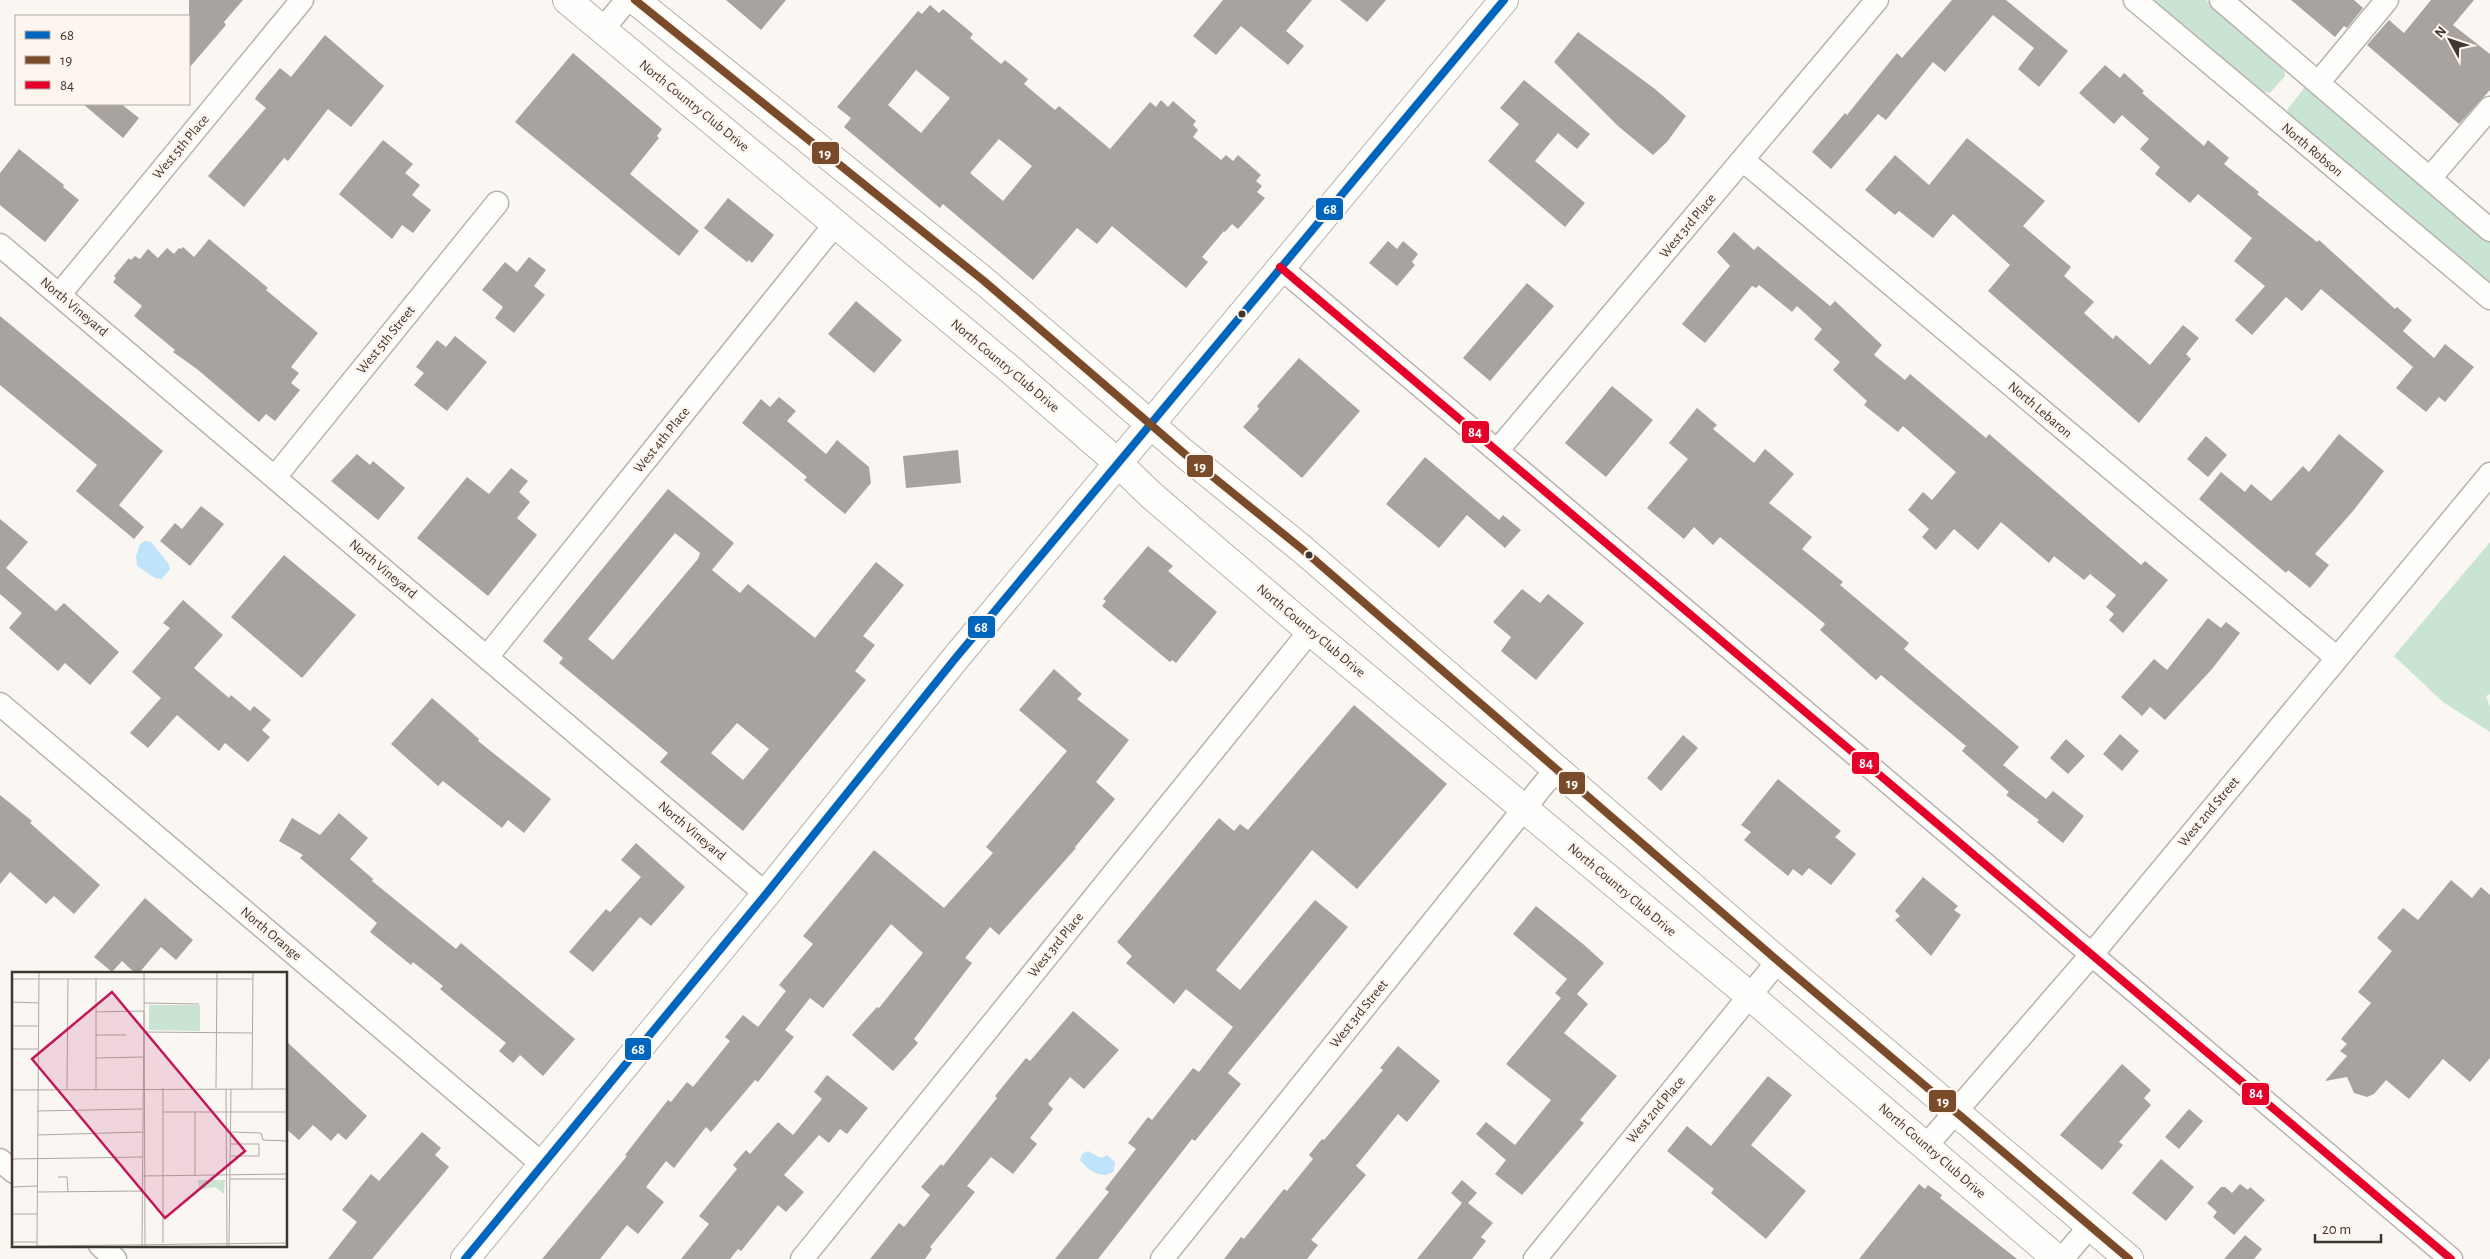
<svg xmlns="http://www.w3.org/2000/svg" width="2490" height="1259" viewBox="0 0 2490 1259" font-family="'Alegreya Sans',sans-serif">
  <rect width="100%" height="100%" fill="#faf6f2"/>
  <path fill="#c9e4d2" d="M2151,0H2206L2283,66L2285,76L2270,93L2261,91Z
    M2305,87L2490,240V285L2289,115L2287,110Z
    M2490,542V694L2486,696L2490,707V732L2443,702L2394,656Z"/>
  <path fill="#bfe3fa" d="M145,541L151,542L168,563L170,569L162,579L155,578L137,566L136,556L140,544Z
    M1088,1151L1101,1158L1107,1155L1115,1162L1114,1171C1102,1181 1088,1170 1080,1160L1082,1154Z"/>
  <path fill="#a8a39e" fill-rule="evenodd" d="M189,0H243L224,22L226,25L189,68Z
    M726,0H786L761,30Z
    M1223,0H1312L1286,31L1304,46L1288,65L1241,26L1216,55L1193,36Z
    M1340,0H1386L1367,22Z
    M1952,0H2006L2068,51L2039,87L2018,69L2034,48L1993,15L1945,72L1933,62L1886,120L1878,114L1831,169L1812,152L1845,113L1847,115L1897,53L1902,58Z
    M2291,0H2354L2363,8L2347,28L2344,26L2335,37Z
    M2431,0H2474L2453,25L2490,54V90L2459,124L2367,45L2389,20L2404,33Z
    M930,5L939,13L943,9L973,34L970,38L1001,64L1005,60L1028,79L1024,84L1055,110L1059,106L1110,149L1150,102L1156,107L1161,100L1168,107L1173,101L1196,121L1193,125L1198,130L1193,137L1221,160L1226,155L1233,161L1238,155L1261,175L1256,181L1262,186L1257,192L1265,198L1238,229L1232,224L1225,232L1224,231L1202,257L1208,262L1186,288L1112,226L1097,244L1077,228L1033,280L943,204L940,208L844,127L851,118L837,107L918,11L922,14ZM916,70L950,98L921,133L888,105ZM999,139L1032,166L1003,201L970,173Z
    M1578,32L1655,89L1686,116L1667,142L1653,155L1618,126L1554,62Z
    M325,35L384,86L351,127L328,109L288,161L284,158L244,207L208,176L266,108L255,99L258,94L280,68L291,77Z
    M573,53L662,129L657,136L659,138L630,174L699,231L679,256L515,122Z
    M2105,65L2120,78L2124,73L2144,91L2142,93L2204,146L2208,140L2229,158L2224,164L2259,192L2257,194L2317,242L2319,240L2395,309L2397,307L2412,320L2403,331L2434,358L2445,344L2474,367L2445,402L2439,397L2426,412L2396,388L2413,367L2321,289L2302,311L2286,297L2252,335L2235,320L2265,286L2234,261L2252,238L2198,194L2190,203L2155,174L2160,167L2140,149L2149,139L2122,115L2114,124L2079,93Z
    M1524,80L1590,134L1577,149L1558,133L1535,161L1585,203L1565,227L1488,161L1519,124L1500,108Z
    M83,104H121L139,118L123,138Z
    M1967,138L2045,201L2023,226L2071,267L2064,276L2094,302L2084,313L2113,339L2116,335L2150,365L2183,325L2199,338L2186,354L2191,359L2139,423L1988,291L2010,265L1953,214L1933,238L1899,211L1895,215L1865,190L1895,155L1929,185Z
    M383,140L413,164L405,173L420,185L412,195L431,210L413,233L402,225L392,239L339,194Z
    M19,149L64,185L63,187L79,200L45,242L0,205V173Z
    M728,198L774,235L752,263L749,260L747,262L704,228Z
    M1734,232L1754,250L1758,246L1830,306L1835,301L1882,345L1874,355L1905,380L1910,374L1986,438L1989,434L2141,565L2145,561L2168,580L2123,633L2109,620L2114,614L2106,607L2116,595L2090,574L2084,580L2054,556L2049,563L2001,522L1978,550L1954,529L1936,550L1922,537L1929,529L1908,510L1923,492L1932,500L1956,472L1903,426L1898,432L1864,405L1867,401L1833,370L1840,362L1814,339L1822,329L1797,306L1792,312L1759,285L1756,288L1752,286L1705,343L1682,324L1730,266L1717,252Z
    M209,239L268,288L266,290L318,333L291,367L299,373L291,383L300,390L275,421L266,414L259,422L197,369L173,352L175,350L134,316L142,306L113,282L116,278L114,276L129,258L131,260L135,256L140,259L148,249L158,258L167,248L174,254L179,248L181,249L183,247L194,257Z
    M1388,241L1397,249L1403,241L1418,254L1412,262L1415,265L1397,286L1369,263Z
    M529,257L546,270L534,286L545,295L514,333L495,318L503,307L482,290L505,262L517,272Z
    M1527,283L1554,306L1490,381L1463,358Z
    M856,301L902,340L874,373L828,334Z
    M0,316L163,451L119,505L144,527L134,539L76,491L97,465L0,385Z
    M455,336L487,362L447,411L414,385L424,373L416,367L437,340L446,347Z
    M1299,358L1360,411L1302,478L1243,427L1259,409L1257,406Z
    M1612,386L1653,420L1606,477L1565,443Z
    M779,397L796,411L787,421L826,454L837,440L869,467L871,483L845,514L804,480L807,477L742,423L761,399L770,407Z
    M1697,408L1717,425L1713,429L1754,463L1765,449L1794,474L1769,503L1812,537L1802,549L1843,582L1840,585L1909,643L1904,649L2019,747L2003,765L2046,799L2053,791L2084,816L2063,843L2037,822L2039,820L2006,795L2009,792L1962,751L1966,746L1881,675L1876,680L1820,630L1825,624L1720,537L1713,545L1694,527L1684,539L1647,508L1688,459L1669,443Z
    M2339,434L2384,471L2353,511L2315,554L2329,565L2310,588L2288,570L2286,573L2199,499L2221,472L2245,492L2251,484L2271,501L2303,466L2309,472Z
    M2206,436L2227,455L2208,477L2187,459Z
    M958,450L961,483L906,488L903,456Z
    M357,454L370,465L373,461L405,488L378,520L331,481Z
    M1425,457L1499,520L1503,515L1521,530L1505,548L1467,515L1439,548L1386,504Z
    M511,468L528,481L519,492L530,502L517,518L537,535L488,596L417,538L467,477L489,494Z
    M668,489L734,543L712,570L740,593L748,584L815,638L876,562L904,585L863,636L875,645L855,671L866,680L743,831L660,762L668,753L559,663L563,658L543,641ZM675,533L700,553L698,559L613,660L588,639ZM737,723L769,749L743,780L711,753Z
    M201,506L224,524L190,566L160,541L175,523L182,529Z
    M0,519L28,542L6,568L56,611L64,603L119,652L90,685L65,663L58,671L9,628L22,613L0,594Z
    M1148,546L1173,566L1168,571L1217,612L1176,663L1172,660L1170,662L1102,606L1106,601L1103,599Z
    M284,555L356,615L302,678L231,617Z
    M1522,589L1540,603L1548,594L1584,623L1536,680L1501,651L1511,637L1493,622Z
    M183,600L223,635L194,668L229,698L231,695L250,711L254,706L271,720L262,730L270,737L248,762L225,743L219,751L177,715L148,748L130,733L161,698L132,672L170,628L163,623Z
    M2208,618L2221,628L2226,622L2240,633L2212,669L2165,720L2150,707L2142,716L2121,697L2154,659L2167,670Z
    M1054,669L1082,694L1077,699L1129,740L1096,782L1115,799L1075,847L1076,848L999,935L990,927L965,958L972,963L914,1039L918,1043L893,1071L852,1035L877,1007L879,1008L923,953L891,924L823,1008L810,998L785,1030L794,1037L758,1082L755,1080L711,1132L706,1127L674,1168L666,1161L646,1187L664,1202L638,1234L627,1225L600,1259H542L627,1156L625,1155L668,1100L671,1102L687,1082L693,1087L730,1041L725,1037L743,1015L758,1027L786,991L779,985L813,944L803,936L874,850L944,908L993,853L986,847L1067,751L1019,710Z
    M432,698L479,739L478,741L551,799L524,833L508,820L502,828L443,781L438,786L391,744Z
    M1354,705L1447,784L1357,889L1312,850L1216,970L1240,990L1315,900L1348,927L1228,1073L1241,1084L1195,1141L1192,1139L1098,1259H1055L1109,1192L1105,1189L1136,1149L1128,1143L1148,1117L1152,1120L1193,1068L1199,1072L1233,1027L1186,989L1174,1004L1126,963L1132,956L1117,942L1219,818L1234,831L1240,824L1248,830Z
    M2120,734L2139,751L2122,771L2103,754Z
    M1683,735L1698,748L1661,791L1647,778Z
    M2066,739L2085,756L2068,774L2050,758Z
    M1778,779L1841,831L1835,837L1856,854L1831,885L1809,868L1802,876L1793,869L1788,876L1744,840L1751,832L1741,825Z
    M0,795L32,821L30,823L100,885L74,914L54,896L46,904L10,872L0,884Z
    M339,813L368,838L350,859L373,879L372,881L456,949L461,943L575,1039L543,1076L520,1055L513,1063L499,1051L506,1043L440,989L443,986L413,962L411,965L370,932L377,923L300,858L303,855L279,841L292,818L320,835Z
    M636,843L685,887L651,926L640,917L593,972L569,952L606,909L610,912L641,877L621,860Z
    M1923,877L1958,906L1954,910L1961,915L1931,956L1895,920L1900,916L1895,911Z
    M2451,880L2472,898L2481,887L2490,895V1058L2470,1082L2443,1059L2409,1099L2386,1080L2374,1094L2367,1097L2354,1093L2347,1077L2325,1081L2347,1056L2340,1051L2347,1044L2341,1039L2371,1003L2358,992L2392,951L2377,938L2403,908L2418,920Z
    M145,898L193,940L176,960L161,947L139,973H135L122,961L112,972L94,957Z
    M1536,906L1583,944L1604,963L1577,994L1588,1004L1564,1033L1617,1076L1580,1120L1584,1123L1522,1195L1495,1174L1506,1160L1476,1134L1486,1122L1515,1145L1551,1100L1506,1064L1561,998L1555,993L1567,979L1513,934Z
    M1073,1011L1119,1050L1084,1089L1070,1077L1048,1104L1053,1109L1030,1138L1037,1144L1013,1174L991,1157L967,1186L975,1192L930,1247L932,1249L925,1259H870L899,1223L904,1227L930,1195L921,1187L941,1164L943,1166L997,1098L995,1096L1026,1058L1030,1061Z
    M286,1041L367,1116L346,1140L338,1133L331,1141L313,1125L299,1140L286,1129Z
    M1398,1046L1440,1081L1407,1122L1398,1114L1356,1166L1366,1175L1311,1240L1318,1245L1307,1259H1224L1241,1237L1244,1239L1284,1189L1287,1191L1313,1159L1309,1155L1322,1139L1324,1140L1383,1070L1380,1068Z
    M2122,1064L2151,1090L2144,1098L2151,1105L2119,1142L2123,1145L2102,1170L2060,1135Z
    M827,1075L868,1108L847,1134L840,1129L829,1143L819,1135L784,1175L804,1192L786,1212L778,1205L741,1251L738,1249L730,1259H681L709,1224L699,1216L737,1169L733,1165L746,1150L750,1154L778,1122L793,1135L822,1099L814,1092Z
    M1768,1076L1792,1095L1751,1145L1806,1191L1766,1239L1711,1193L1714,1189L1667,1151L1687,1126L1711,1146Z
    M2189,1109L2203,1121L2179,1149L2165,1137Z
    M422,1132L441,1148L435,1155L449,1167L372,1259H328L357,1222L342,1210L371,1174L379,1181Z
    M2161,1159L2194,1187L2166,1221L2132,1193Z
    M1462,1180L1477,1193L1468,1203L1493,1223L1481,1237L1486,1241L1472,1259H1417L1462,1203L1451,1193Z
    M1919,1184L1925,1189L1928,1185L1942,1195L1940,1198L2017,1259H1859Z
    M2240,1184L2248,1190L2250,1187L2265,1200L2234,1235L2213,1217L2217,1212L2207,1203L2221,1187H2225L2232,1193Z
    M2245,1235L2262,1249L2254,1259H2224Z"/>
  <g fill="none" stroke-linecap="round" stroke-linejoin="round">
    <g stroke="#b8b2ad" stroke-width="25">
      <path id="minor" d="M2135,0L2490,298
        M2221,0L2490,230
        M602,30L627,0
        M2318,83L2387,0
        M1744,161L2337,658
        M2430,178L2490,108
        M0,245L766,894
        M1280,267L2451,1259
        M59,295L302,0
        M1497,451L1877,0
        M275,477L497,203
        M487,657L836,223
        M0,704L542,1164
        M1926,1146L2092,954L2490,474
        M0,1160L14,1172
        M100,1245L115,1259
        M802,1259L1310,631
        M1162,1259L1556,769
        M1535,1259L1778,961
        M2062,1259L2090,1226"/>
    </g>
    <g stroke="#b8b2ad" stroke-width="30">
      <path id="secondary" d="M465,1259L766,894L954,660L1504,0"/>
    </g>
    <g stroke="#b8b2ad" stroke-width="30">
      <path id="primary" d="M567,0L1012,371L1117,462L1151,495L1310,631L1750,996L2057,1259
        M635,0L984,281L1186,455L1302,549L1778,961L2129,1259"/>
    </g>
    <use href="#minor" stroke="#fefefd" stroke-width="22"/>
    <use href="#secondary" stroke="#fefefd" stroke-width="28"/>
    <use href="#primary" stroke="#fefefd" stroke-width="28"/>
    <g stroke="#fef5ee" stroke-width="11">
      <path id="bus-1" d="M465,1259L766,894L954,660L1504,0"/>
    </g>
    <g stroke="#fef5ee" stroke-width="11">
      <path id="bus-2" d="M635,0L984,281L1186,455L1302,549L1778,961L2129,1259"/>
    </g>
    <g stroke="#fef5ee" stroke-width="11">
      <path id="bus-3" d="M1280,267L2451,1259"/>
    </g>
    <use href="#bus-1" stroke="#0065bd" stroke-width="8"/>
    <use href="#bus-2" stroke="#7a4b2a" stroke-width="8"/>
    <use href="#bus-3" stroke="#e4002b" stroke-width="8"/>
  </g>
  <g fill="#3e362f" stroke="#fef5ee" stroke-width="2">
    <circle cx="1242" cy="314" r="4.5"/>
    <circle cx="1309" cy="555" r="4.5"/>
  </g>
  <g text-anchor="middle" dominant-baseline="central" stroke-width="5" stroke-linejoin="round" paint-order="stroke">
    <g font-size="14" fill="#3e362f" stroke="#fef5ee">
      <text transform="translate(694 106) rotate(39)">North Country Club Drive</text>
      <text transform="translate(181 147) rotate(-50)">West 5th Place</text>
      <text transform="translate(2312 150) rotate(40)">North Robson</text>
      <text transform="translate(1688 226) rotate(-50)">West 3rd Place</text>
      <text transform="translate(74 307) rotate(40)">North Vineyard</text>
      <text transform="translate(386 340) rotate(-51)">West 5th Street</text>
      <text transform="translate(1005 366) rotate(40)">North Country Club Drive</text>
      <text transform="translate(2040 410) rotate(40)">North Lebaron</text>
      <text transform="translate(662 440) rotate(-51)">West 4th Place</text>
      <text transform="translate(383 569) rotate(40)">North Vineyard</text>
      <text transform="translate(1311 631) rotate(40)">North Country Club Drive</text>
      <text transform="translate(2209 812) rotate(-50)">West 2nd Street</text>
      <text transform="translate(692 831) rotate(40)">North Vineyard</text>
      <text transform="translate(1622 890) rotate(40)">North Country Club Drive</text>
      <text transform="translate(271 934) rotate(40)">North Orange</text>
      <text transform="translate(1056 945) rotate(-51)">West 3rd Place</text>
      <text transform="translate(1359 1014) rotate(-51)">West 3rd Street</text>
      <text transform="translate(1656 1110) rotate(-50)">West 2nd Place</text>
      <text transform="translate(1932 1151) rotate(41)">North Country Club Drive</text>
    </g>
  </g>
  <g transform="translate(12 972)">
    <rect width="275" height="275" fill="#faf6f2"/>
    <path d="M137,33H188V59L137,58ZM186,208H213L212,222L203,215L187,218Z" fill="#c9e4d2"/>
    <path fill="none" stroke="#afa9a4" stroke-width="1" d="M132,1L133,274M0,7H241M0,30L27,31M132,31L187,32M84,40L132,39M0,54H26M132,60L241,61M84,63H114M0,77H26M84,86L131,85M204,116L205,1M55,117L56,6M84,117V6M214,117L215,274M240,117L241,1M0,118L275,117M25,139L130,137M151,140H275M183,140V204M219,160L249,161L251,168L275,169M25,163L131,160M219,184H247V172H219M0,187L131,185M131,204L275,202M46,205H55L56,220M218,207H275M0,215L25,214M25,220L131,219M0,242H25M0,270H25M151,271V116M25,274L27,1M25,274L275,271M130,274L132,39M217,274L219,117"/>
    <path fill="#c2185b" fill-opacity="0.15" stroke="#c2185b" stroke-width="2.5" d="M100,20L233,179L153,246L20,87Z"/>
    <rect width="275" height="275" fill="none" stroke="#3e362f" stroke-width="2.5"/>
  </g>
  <g stroke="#fef5ee" stroke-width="2">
    <rect x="811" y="141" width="29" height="24" rx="5" fill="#7a4b2a"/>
    <rect x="1315" y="197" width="29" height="24" rx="5" fill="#0065bd"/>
    <rect x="1461" y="420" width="29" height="24" rx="5" fill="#e4002b"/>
    <rect x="1186" y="454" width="28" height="24" rx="5" fill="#7a4b2a"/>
    <rect x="967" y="615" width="29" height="24" rx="5" fill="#0065bd"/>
    <rect x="1851" y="751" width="29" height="24" rx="5" fill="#e4002b"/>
    <rect x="1558" y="771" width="28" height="24" rx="5" fill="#7a4b2a"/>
    <rect x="624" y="1037" width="28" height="24" rx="5" fill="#0065bd"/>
    <rect x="2241" y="1082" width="29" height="24" rx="5" fill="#e4002b"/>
    <rect x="1928" y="1089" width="29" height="24" rx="5" fill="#7a4b2a"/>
  </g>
  <g font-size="14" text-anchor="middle" font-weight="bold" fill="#fff">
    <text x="825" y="158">19</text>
    <text x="1330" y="214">68</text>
    <text x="1475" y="437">84</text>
    <text x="1200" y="471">19</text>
    <text x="981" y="632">68</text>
    <text x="1866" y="768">84</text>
    <text x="1572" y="788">19</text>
    <text x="638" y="1054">68</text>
    <text x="2256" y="1098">84</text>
    <text x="1943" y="1106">19</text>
  </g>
  <rect x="15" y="15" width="175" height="90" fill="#fef5ee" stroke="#b1a9a2"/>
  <rect x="25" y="31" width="25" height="8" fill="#0065bd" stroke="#b1a9a2"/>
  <text x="60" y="40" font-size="15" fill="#3e362f">68</text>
  <rect x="25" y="56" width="25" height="8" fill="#7a4b2a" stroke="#b1a9a2"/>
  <text x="60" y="65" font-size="15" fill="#3e362f">19</text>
  <rect x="25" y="81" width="25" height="8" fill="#e4002b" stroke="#b1a9a2"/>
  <text x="60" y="90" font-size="15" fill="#3e362f">84</text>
  <g transform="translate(2450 40) rotate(310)" stroke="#fef5ee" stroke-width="4" paint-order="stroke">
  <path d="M0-4L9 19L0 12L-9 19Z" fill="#3e362f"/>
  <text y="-8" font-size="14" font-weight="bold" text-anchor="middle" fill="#3e362f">N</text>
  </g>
  <path d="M2315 1234v8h66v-8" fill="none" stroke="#3e362f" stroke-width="2.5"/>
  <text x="2322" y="1234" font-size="15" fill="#3e362f" stroke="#fef5ee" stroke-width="4" paint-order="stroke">20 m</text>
</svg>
